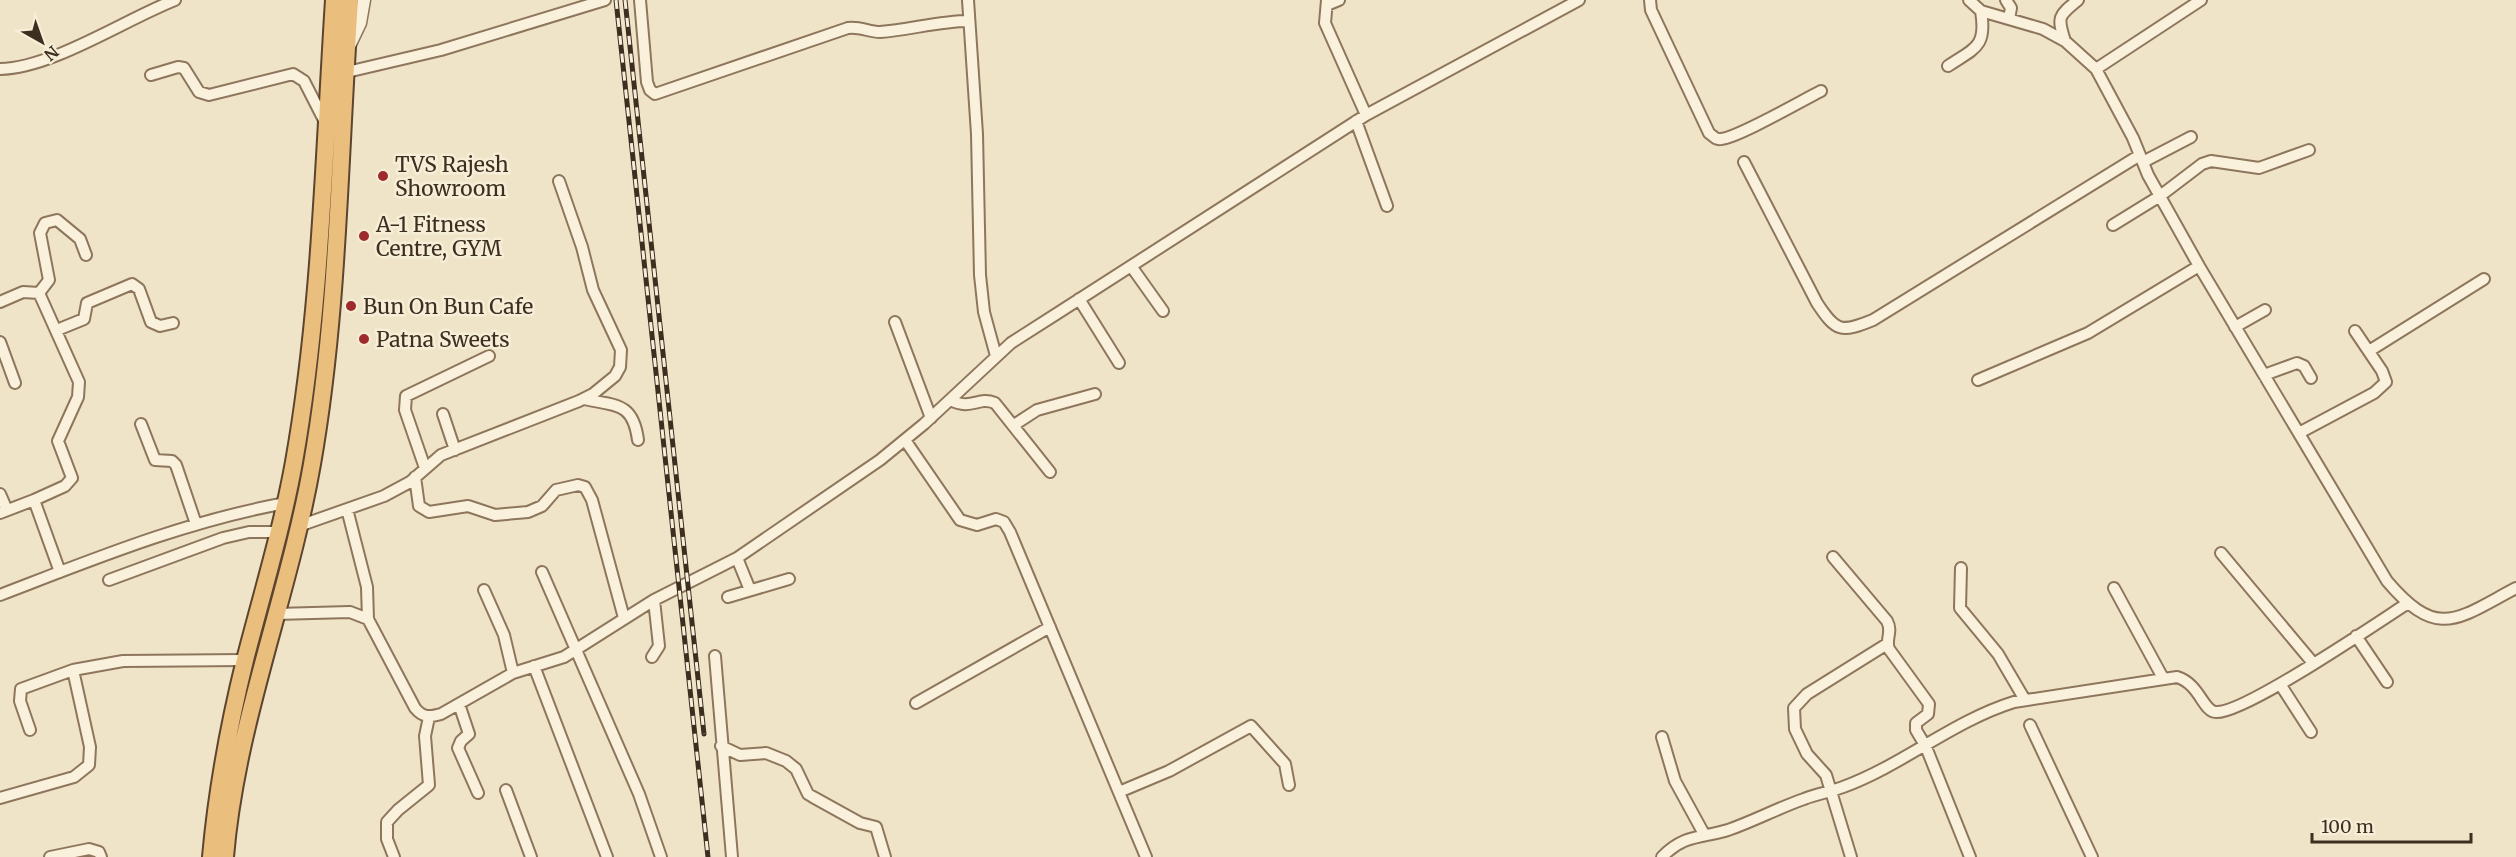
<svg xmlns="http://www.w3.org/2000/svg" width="2516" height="857" viewBox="0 0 2516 857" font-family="Merriweather,serif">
  <rect width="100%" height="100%" fill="#f0e4c8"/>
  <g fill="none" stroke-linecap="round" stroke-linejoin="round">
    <g stroke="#8d765c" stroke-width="14">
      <path id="minor" d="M640,0L647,82L650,90L655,94L848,28C859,26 869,32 880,32C910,30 938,21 969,21
        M968,0L977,134L980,275L984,312L996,356
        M1327,0L1325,23L1366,115
        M1650,0L1651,10L1709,133C1713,136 1716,140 1721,139C1739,137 1801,101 1821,91
        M1969,0L1981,11L2043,29L2065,41L2096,69L2133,138L2148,175L2199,266L2387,581C2438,641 2457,619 2516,588
        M2006,0L2011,8L2009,19
        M1327,5L1339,0
        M2065,41C2057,17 2058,16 2078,0
        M1948,66C1975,48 1987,47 1981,11
        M0,69C52,68 124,20 175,0
        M2096,69L2201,0
        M347,72L441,50L605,0
        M151,75L178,67L184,68L199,92L209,95L293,74L304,81L326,124
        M1356,121L1387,206
        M1744,162L1817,303C1836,332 1841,333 1873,320L2140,155
        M2143,162L2191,137
        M2113,225L2160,196L2202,164L2211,161L2259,168L2309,150
        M1131,266L1163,311
        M39,293L49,280L40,233L45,223L57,220L80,239L86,255
        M1079,299L1119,363
        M0,302L23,292L39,293L79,382L78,397L58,441L72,478L65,486L34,500
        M895,322L931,418
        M2235,327L2265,310
        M57,330L84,319L87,303L132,284L139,289L151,322L160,326L173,323
        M0,342L15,383
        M2369,351L2484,279
        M2264,375L2297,363L2304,366L2311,378
        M1978,380L2088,333L2199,266
        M584,399C616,406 633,402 638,440
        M950,400C973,411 977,396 995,403L1050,472
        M443,414L455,450
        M141,424L155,460L172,461L176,465L196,524
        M1014,425L1037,410L1095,394
        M2299,433L2374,393L2386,382L2382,371L2355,331
        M905,440L960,520L977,525L996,519L1004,522L1010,532L1146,857
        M425,468L405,410L406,396L489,356
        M415,477L419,506L429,512L468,506L495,515L528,512L542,506L556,490L578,485L585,487L592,500L624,618
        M0,494L7,510
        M347,509L367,587L368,619
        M0,513L34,500L60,572
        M299,526L384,496L410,482L441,455L579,401L593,394L615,376L620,367L621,350L593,290L582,247L559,181
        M2221,553L2313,663
        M1833,557L1887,621C1893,632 1885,639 1889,649L1929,704L1928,714L1916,723V730L1926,747L1970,857
        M737,558L750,590
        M1961,568L1960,608L1998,654L2025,700
        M542,572L639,794L661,857
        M109,580L223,538L249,532H279
        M2114,588L2163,678
        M484,590L504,635L513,673
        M0,595C94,559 186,521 286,503
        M728,597L789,579
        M276,614L350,612L368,619L415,708C423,718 430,717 441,714L513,673L564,657L654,600L737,558L880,460L924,424L1011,343L1061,311L1366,115L1579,0
        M2356,636L2387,682
        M715,656L732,857
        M652,657L659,646L654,600
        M534,666L607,857
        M2280,684L2311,732
        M916,703L1050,627
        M459,704L469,734L461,741L458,748L478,793
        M2030,725L2092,857
        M30,730L20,701L21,689L73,670
        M1662,737L1675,781L1704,834
        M721,746L740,755L766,753L786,761L796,769L808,794L813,797L860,823L876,827L885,857
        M506,790L531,857
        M1119,792L1169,771L1251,726L1285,764L1289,785
        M0,798L74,777L89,765L90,747L73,670L123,661L245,660
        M50,857L89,849L99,852L101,857
        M394,857L387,839V822L398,810L429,785L425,736L429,717
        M1662,857C1684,834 1702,838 1728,830C1754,821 1778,808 1804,799C1816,794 1830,792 1843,787C1903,765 1953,721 2014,702L2177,677C2200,684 2203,712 2216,712C2244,714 2377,623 2408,603
        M1851,857L1826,775L1807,754L1795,729L1794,708L1807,694L1887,644"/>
    </g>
    <g stroke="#8d765c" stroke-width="15">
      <path id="tertiary" d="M350,44L360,23L364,0"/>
    </g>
    <g stroke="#5b4430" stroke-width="20">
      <path id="trunk" d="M211,857C217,790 229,725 245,660C262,594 282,529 294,462C321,310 324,154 334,0
        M225,857C236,723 289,596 312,464C339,310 339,155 350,0"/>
    </g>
    <use href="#minor" stroke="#faf1dc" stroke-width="10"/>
    <use href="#tertiary" stroke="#faf1dc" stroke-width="12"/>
    <use href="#trunk" stroke="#eabe7c" stroke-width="16"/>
    <g stroke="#3d2e20" stroke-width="5">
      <path id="rail" d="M616,0L708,857
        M625,0L704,734"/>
    </g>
    <use href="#rail" stroke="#f7eed8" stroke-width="3" stroke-dasharray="9" stroke-linecap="butt"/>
  </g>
  <g fill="#9e2a2b" stroke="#f7eed8" stroke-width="2">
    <circle cx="383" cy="176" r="6"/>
    <circle cx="364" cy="236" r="6"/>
    <circle cx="351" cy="306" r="6"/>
    <circle cx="364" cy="339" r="6"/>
  </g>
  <g text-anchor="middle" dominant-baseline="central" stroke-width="5" stroke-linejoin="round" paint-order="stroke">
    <g font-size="21" fill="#3d2e20" stroke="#f7eed8" text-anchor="start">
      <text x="395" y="164">TVS Rajesh<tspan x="395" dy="24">Showroom</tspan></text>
      <text x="376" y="224">A-1 Fitness<tspan x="376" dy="24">Centre, GYM</tspan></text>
      <text x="363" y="306">Bun On Bun Cafe</text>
      <text x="376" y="339">Patna Sweets</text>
    </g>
  </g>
  <g transform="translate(42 42) rotate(140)" stroke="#f7eed8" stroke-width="4.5" paint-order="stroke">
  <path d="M0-4.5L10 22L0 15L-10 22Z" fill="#3d2e20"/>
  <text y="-9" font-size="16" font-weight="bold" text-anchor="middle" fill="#3d2e20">N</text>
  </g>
  <path d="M2312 833v9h159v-9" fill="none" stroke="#3d2e20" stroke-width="3"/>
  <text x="2321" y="833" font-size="18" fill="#3d2e20" stroke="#f7eed8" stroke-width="4.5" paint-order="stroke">100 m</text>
</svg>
